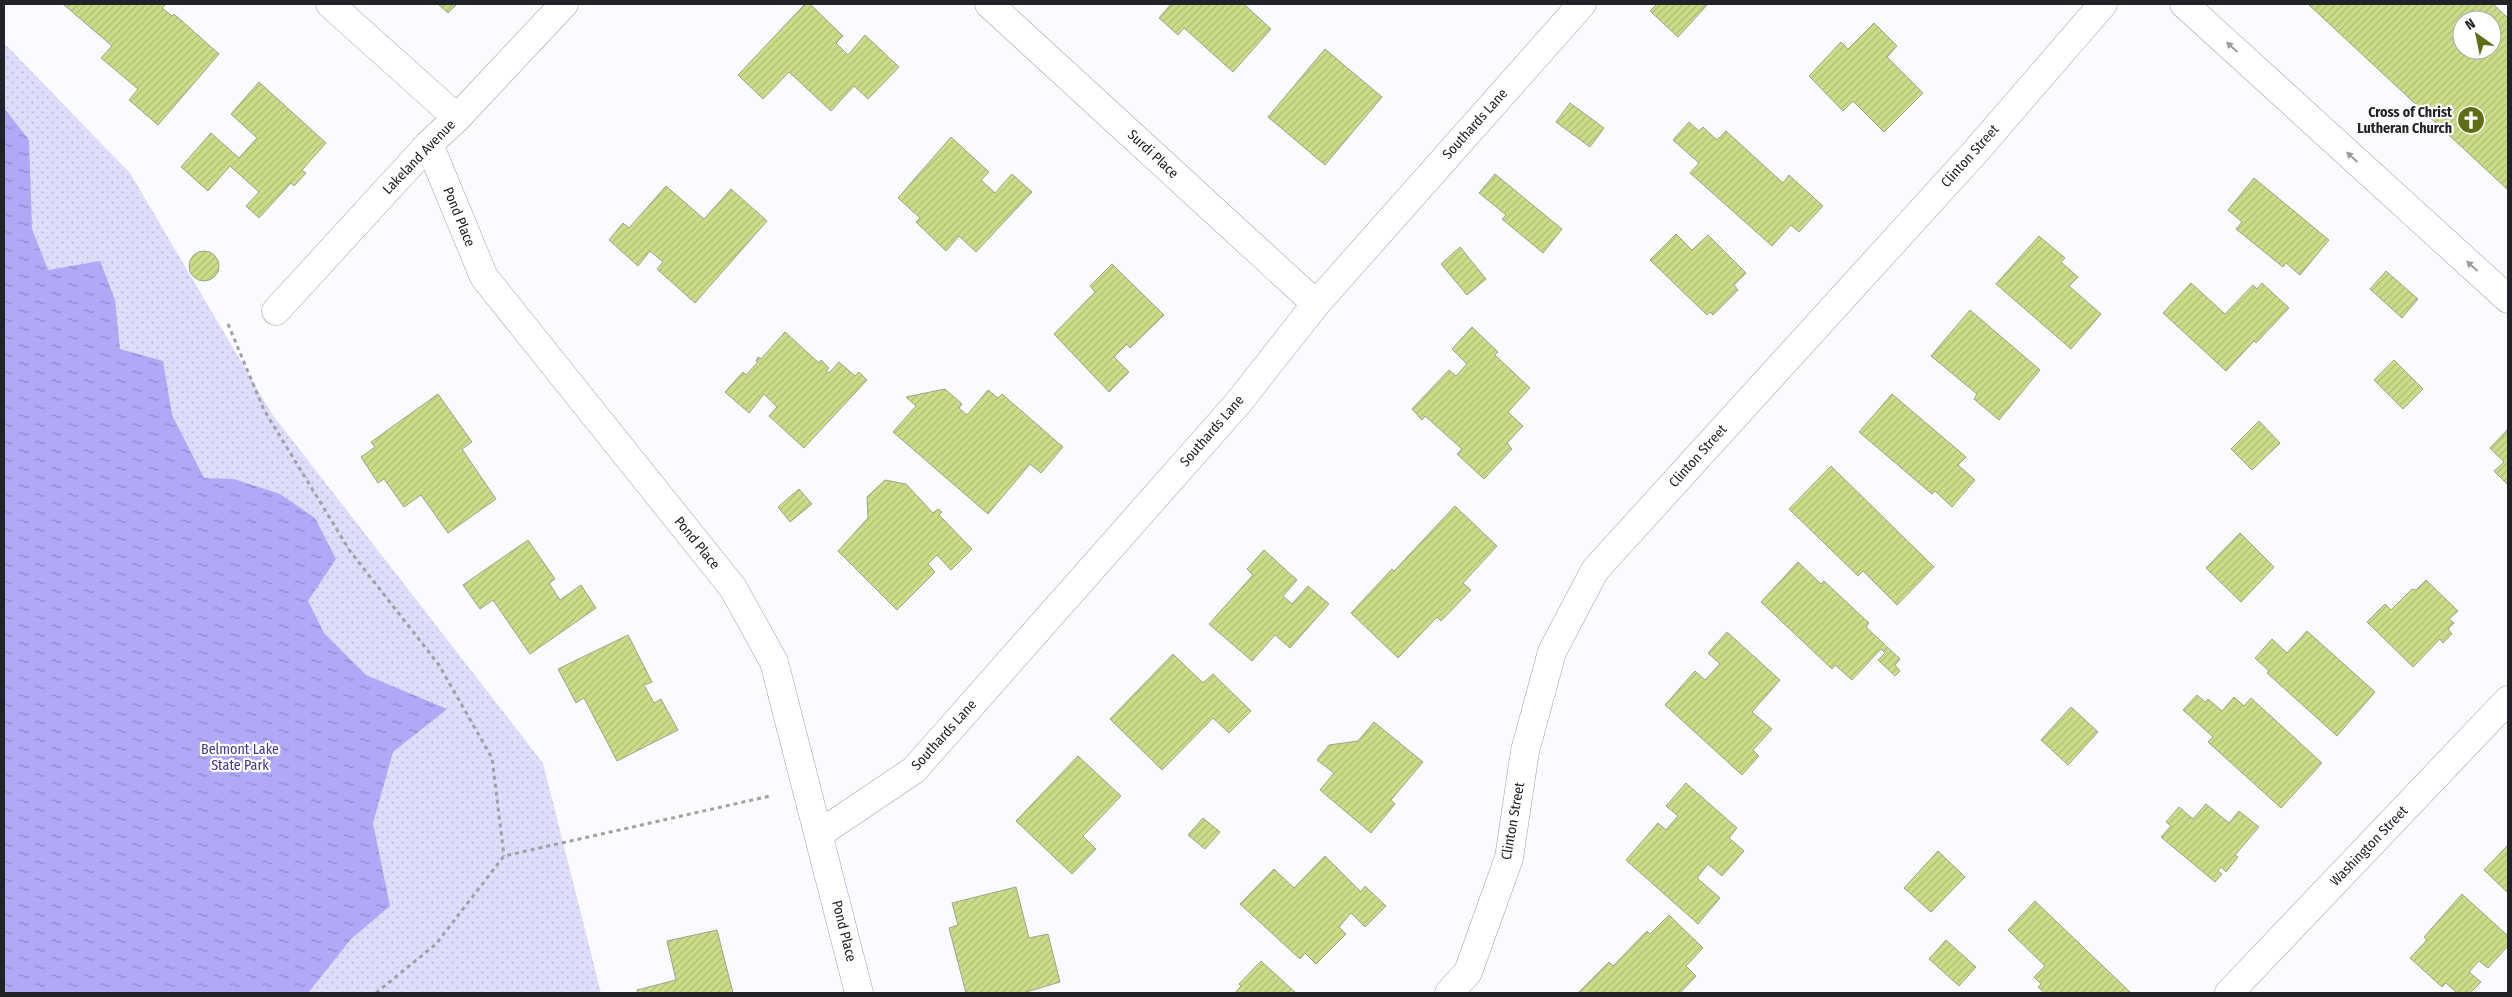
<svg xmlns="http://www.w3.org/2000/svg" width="2512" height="997" viewBox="0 0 2512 997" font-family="'Fira Sans Condensed',sans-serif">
  <defs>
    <pattern id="park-dots" width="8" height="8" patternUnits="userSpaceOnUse" patternTransform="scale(1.25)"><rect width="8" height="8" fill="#ddddfc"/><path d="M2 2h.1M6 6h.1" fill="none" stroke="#bdbdd8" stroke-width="1.8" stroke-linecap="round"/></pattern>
    <pattern id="water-ripples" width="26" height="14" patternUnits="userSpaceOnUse" patternTransform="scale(1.25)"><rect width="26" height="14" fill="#afa9f8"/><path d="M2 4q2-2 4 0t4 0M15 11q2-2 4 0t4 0" fill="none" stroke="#8e89c9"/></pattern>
    <pattern id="building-hatch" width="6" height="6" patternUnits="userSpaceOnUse" patternTransform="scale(1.25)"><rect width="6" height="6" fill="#cbdd87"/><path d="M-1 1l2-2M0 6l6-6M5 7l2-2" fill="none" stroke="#aebd75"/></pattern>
  </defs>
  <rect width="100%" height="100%" fill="#fbfbff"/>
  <path fill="url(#park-dots)" d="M4,43L130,173L272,414L543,763L601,993H4Z"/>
  <path fill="url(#water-ripples)" d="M4,108L29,140L32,229L48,270L100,261L115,300L120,349L163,361L172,415L204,478L234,479L280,494L315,518L336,559L308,601L324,633L366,675L447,709L393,752L373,823L390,906L351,939L308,993H4Z"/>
  <path fill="url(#building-hatch)" stroke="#9da28f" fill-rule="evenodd" d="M63,4H166L162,8L172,16L174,14L219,54L158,125L129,100L138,89L101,58L112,46Z
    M438,4H457L448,13Z
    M805,4H810L843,36L836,43L848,55L865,35L899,67L868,99L854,86L831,111L789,72L763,99L738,75Z
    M1171,4H1244L1271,29L1233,72L1184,28L1178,35L1159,18Z
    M1657,4H1708L1678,37L1650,11Z
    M2308,4H2493L2508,18V190ZM2462,20H2492V50H2462Z
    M1874,23L1897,46L1887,57L1923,93L1884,132L1853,101L1843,111L1809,76L1841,42L1848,49Z
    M1325,49L1382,97L1325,165L1268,117Z
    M259,82L326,143L302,170L306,173L294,186L291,183L259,218L246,206L259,192L230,166L208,191L181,167L211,133L239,158L257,138L231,114Z
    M1570,103L1604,128L1590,147L1556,122Z
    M1689,122L1699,131L1703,127L1717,140L1726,131L1783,183L1789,175L1823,206L1799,232L1791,225L1772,246L1690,173L1699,163L1673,140Z
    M951,137L989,172L981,180L995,193L1012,174L1032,192L976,252L959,236L946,251L916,222L920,218L898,198Z
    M1495,174L1562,229L1543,253L1502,219L1506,215L1479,193Z
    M2254,178L2329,240L2300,275L2286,263L2283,267L2236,229L2242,222L2228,210Z
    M666,186L704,219L731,189L767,221L695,303L657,269L663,262L650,251L638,266L609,240L623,223L629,228Z
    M1676,234L1692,250L1708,235L1746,273L1734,285L1738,290L1713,315L1710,312L1707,315L1650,260Z
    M2039,236L2065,258L2061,262L2078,277L2069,286L2101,314L2071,349L1996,284Z
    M1460,247L1486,279L1467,295L1441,264Z
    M189 266a15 15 0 1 1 30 0a15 15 0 1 1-30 0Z
    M1112,264L1164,315L1130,348L1127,344L1114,357L1129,372L1109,392L1054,334L1095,292L1090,286Z
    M2386,271L2418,299L2402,318L2370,289Z
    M2191,283L2225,314L2253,285L2257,289L2262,283L2289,308L2256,343L2254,341L2226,371L2163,313Z
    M1970,310L2040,370L1999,420L1974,399L1977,394L1931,356Z
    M1472,327L1498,352L1495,355L1530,388L1508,412L1523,426L1507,443L1512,449L1484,479L1457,454L1462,449L1425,416L1422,420L1412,409L1449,370L1456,376L1467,364L1452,349Z
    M785,332L819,363L821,360L829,368L826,371L829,373L839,362L855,376L859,372L867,380L804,448L769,416L777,407L764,394L749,413L725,392L743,372L746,375L758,362L756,361L758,357L761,359Z
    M2394,360L2423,389L2403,409L2374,380Z
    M945,389L962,404L959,408L967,415L988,390L998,398L1002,394L1063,447L1041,473L1030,464L988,514L893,432L916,406L906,397Z
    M438,394L472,442L462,449L496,499L448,533L421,495L404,507L384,479L378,483L361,457L375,447L371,442Z
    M1892,394L1966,457L1958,465L1975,480L1952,507L1935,491L1932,494L1859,432Z
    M2259,421L2280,443L2252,470L2231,449Z
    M2508,429V485L2494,471L2504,462L2490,448Z
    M1831,466L1934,567L1897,605L1863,571L1858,576L1789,509Z
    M885,480L906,484L933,513L938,509L942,512L939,515L972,549L951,570L937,555L928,564L935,572L897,610L838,551L868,518L867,497Z
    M799,489L812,504L790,522L778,507Z
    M1455,506L1497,546L1463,583L1471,590L1441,621L1437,617L1398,658L1351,613L1392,569L1394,571Z
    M2240,533L2274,567L2241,602L2206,568Z
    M528,540L555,579L549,583L560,600L581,585L596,608L530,654L493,600L480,609L463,585Z
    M1264,550L1297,580L1283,596L1292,604L1308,586L1329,604L1290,648L1275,635L1252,661L1209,624L1253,575L1247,569Z
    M1798,562L1821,584L1824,581L1869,623L1866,627L1900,659L1895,665L1900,671L1895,676L1878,660L1885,653L1881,649L1852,680L1835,665L1832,669L1761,602Z
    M2426,580L2458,611L2449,619L2454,623L2448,629L2452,634L2443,643L2440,639L2413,667L2367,622L2385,604L2391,610L2412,589L2416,590Z
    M2307,631L2375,692L2337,736L2267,673L2269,671L2255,658L2272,639L2287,653Z
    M1727,632L1780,680L1752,712L1772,729L1753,750L1759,756L1742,775L1665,705L1695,671L1705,680L1720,664L1708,653Z
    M628,635L652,682L644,685L654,703L661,699L678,730L617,761L584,698L576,703L558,669Z
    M1173,654L1203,683L1213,674L1251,711L1229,733L1213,718L1162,770L1110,719Z
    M2197,695L2205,702L2208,699L2222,711L2234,697L2244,706L2251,698L2322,763L2281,808L2208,742L2213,737L2183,710Z
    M2071,707L2098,732L2068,765L2041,740Z
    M1374,722L1423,762L1391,800L1395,804L1371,833L1320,790L1334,773L1317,760L1329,745L1358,741Z
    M1078,756L1121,796L1083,836L1096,849L1072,874L1016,821Z
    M1686,783L1737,828L1729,838L1744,851L1722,876L1708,864L1697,878L1720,898L1698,924L1626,860L1658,823L1666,830L1678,816L1666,806Z
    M2206,804L2229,823L2239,811L2259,827L2235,855L2238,857L2226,872L2221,867L2218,871L2222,874L2215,882L2161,837L2171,826L2166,822L2179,807L2193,819Z
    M1203,818L1220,832L1205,849L1188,835Z
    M2508,845V893L2484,870Z
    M1938,851L1965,877L1931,912L1904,888Z
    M1325,856L1361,892L1365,886L1386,906L1365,927L1351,913L1339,927L1346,934L1316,964L1305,953L1300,959L1240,904L1274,869L1294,888Z
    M1016,887L1029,938L1048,934L1060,982L1023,993H966L949,928L958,925L952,903Z
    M2462,894L2508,936V946L2488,968L2479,961L2469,972L2481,982L2470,993H2457L2446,983L2442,987L2410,958L2427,940L2424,937Z
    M2035,901L2130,992L2129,993H2045L2038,987L2041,984L2034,977L2045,966L2008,930Z
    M1669,915L1703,948L1686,966L1696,976L1680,993H1578L1609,962L1613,966L1647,931L1650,934Z
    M717,930L733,993H638L637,990L676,980L667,941Z
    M1946,940L1976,967L1959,986L1929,959Z
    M1261,961L1296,993H1235L1241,986L1239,984Z"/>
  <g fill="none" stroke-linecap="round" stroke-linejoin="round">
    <g stroke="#9d9caf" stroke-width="29">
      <path id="minor" d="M330,4L457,118
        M989,4L1316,304
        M2184,4L2508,299
        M429,144L484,277L733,588L774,662L859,993
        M276,311L429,144L457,118L564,4
        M819,834L914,770L1238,403L1316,304L1582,4
        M1449,993L1468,972L1509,858L1525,751L1552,652L1595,570L1976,151L2103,4
        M2229,993L2508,700"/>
    </g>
    <path stroke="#a0a0a5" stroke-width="3" stroke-dasharray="4 4" stroke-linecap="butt" d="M228,324L264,410L350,551L439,665L492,758L504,856
      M376,993L436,944L504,856L770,796"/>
    <use href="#minor" stroke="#fff" stroke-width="28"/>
  </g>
  <defs><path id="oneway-solid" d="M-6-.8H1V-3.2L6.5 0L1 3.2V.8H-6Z" transform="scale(1.25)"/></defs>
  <g fill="#9c9c9f">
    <use href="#oneway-solid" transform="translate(2232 47) rotate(-138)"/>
    <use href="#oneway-solid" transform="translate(2352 157) rotate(-138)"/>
    <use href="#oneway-solid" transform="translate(2472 266) rotate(-138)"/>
  </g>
  <defs>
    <g id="church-disc" transform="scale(1.4375)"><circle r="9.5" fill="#606d16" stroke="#fff"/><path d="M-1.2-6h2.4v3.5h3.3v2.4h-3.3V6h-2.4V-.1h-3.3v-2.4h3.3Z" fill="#fff"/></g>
  </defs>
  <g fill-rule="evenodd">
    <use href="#church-disc" x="2471" y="120"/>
  </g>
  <g text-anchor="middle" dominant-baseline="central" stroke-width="4.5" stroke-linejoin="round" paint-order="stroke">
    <g font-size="14" font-weight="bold" fill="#222229" stroke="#fff" text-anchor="end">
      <text x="2452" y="112">Cross of Christ<tspan x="2452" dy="16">Lutheran Church</tspan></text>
    </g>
    <g font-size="14" fill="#222229" stroke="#fff">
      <text transform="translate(1475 124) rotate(-48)">Southards Lane</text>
      <text transform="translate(1153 154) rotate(43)">Surdi Place</text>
      <text transform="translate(1970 156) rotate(-48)">Clinton Street</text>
      <text transform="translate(419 157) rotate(-46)">Lakeland Avenue</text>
      <text transform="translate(459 217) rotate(68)">Pond Place</text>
      <text transform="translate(1212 431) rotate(-49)">Southards Lane</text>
      <text transform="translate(1698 456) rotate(-48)">Clinton Street</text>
      <text transform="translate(697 543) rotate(51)">Pond Place</text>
      <text transform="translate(944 735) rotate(-48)">Southards Lane</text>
      <text transform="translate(1513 821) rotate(-80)">Clinton Street</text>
      <text transform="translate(2369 846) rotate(-46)">Washington Street</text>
      <text transform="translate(844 931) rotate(76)">Pond Place</text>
    </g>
    <g font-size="14" fill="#44338c" stroke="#fff">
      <text x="240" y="749">Belmont Lake<tspan x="240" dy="16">State Park</tspan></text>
    </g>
  </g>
  <rect width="2512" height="997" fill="none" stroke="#222229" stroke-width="10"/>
  <g transform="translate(2477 35) rotate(327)"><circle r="24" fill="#ffffff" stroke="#a7a7a9"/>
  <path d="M0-4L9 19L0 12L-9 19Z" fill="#606d16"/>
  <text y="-8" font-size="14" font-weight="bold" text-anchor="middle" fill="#222229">N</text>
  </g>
</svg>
